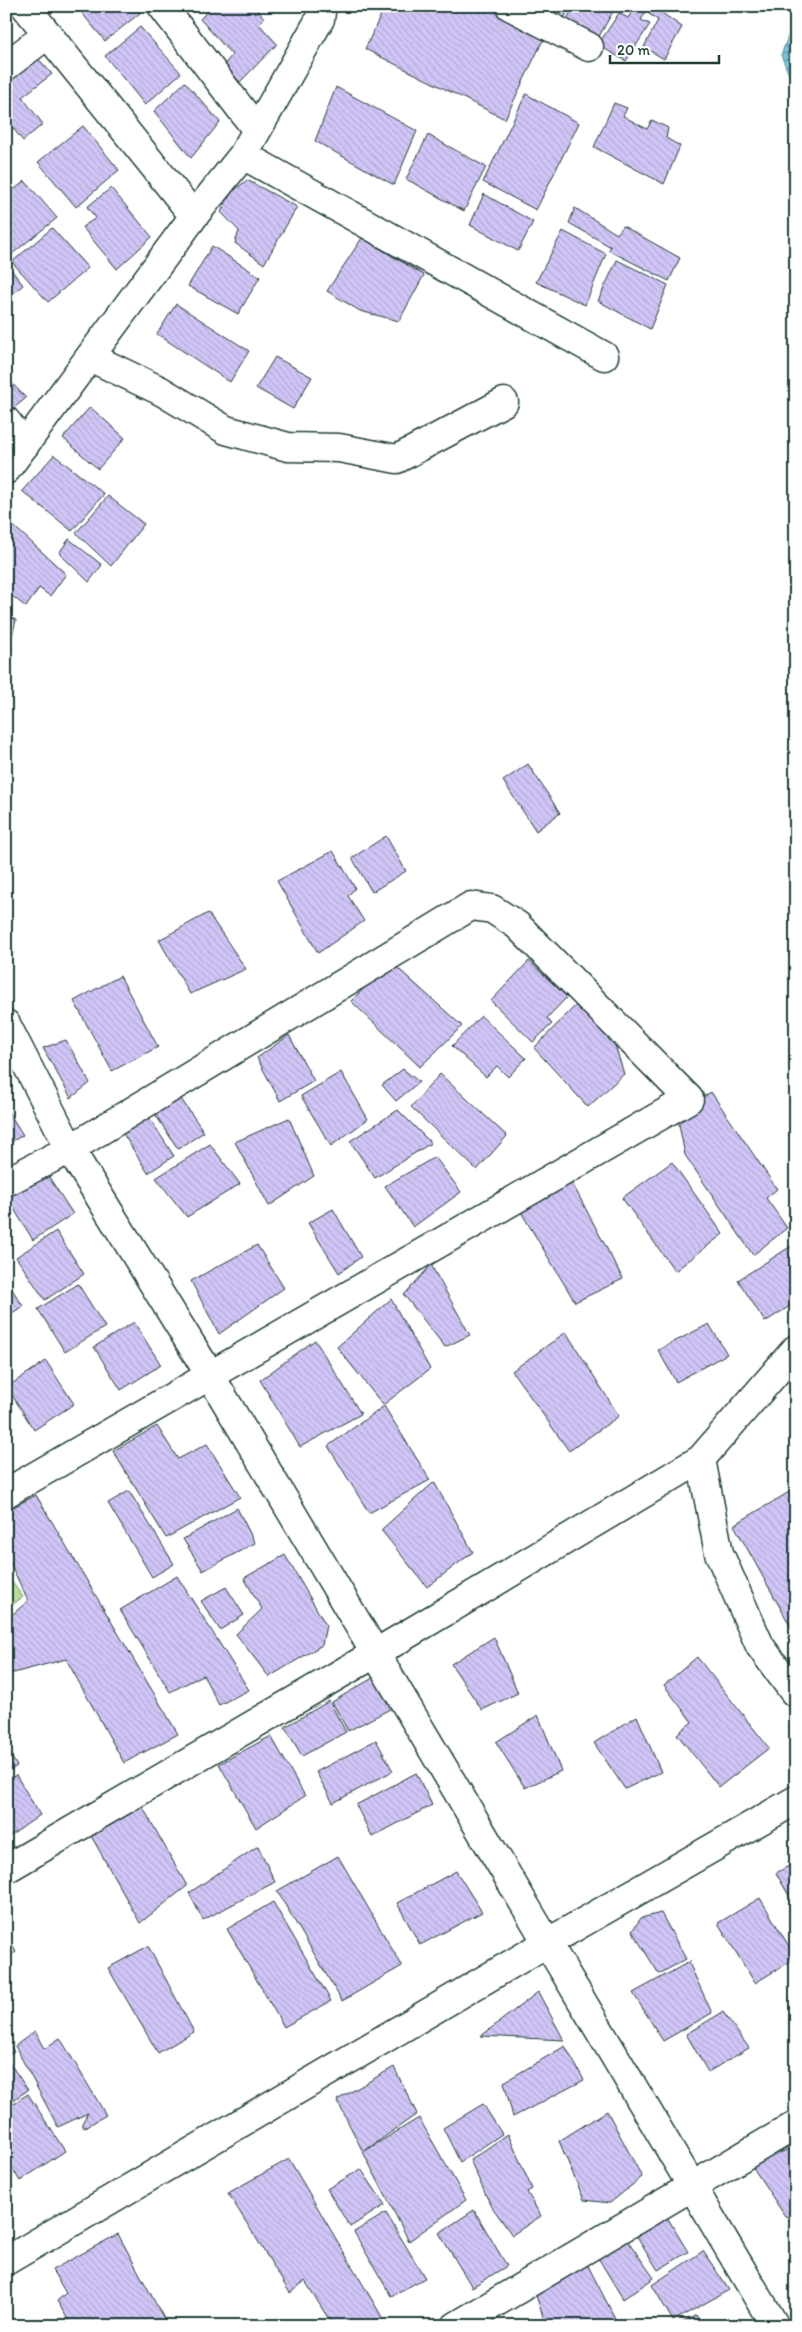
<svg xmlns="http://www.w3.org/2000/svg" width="802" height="2332" viewBox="0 0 802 2332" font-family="Itim,sans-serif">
  <defs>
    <pattern id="grass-tufts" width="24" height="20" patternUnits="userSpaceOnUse" patternTransform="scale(1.25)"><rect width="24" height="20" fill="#b9e19c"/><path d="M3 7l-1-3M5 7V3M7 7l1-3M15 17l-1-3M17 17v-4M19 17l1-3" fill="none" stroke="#9fc287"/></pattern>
    <pattern id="water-rules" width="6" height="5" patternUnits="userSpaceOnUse" patternTransform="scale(1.25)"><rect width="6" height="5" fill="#7cc4dd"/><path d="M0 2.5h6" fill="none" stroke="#65a0b4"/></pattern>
    <pattern id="building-back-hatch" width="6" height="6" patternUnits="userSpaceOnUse" patternTransform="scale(1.25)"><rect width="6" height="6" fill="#d1c5f7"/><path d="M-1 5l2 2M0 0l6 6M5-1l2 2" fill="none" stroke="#b3aad4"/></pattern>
  </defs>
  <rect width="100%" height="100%" fill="#fff"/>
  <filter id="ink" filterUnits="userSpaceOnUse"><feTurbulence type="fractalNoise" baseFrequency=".02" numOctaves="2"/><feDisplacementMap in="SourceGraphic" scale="10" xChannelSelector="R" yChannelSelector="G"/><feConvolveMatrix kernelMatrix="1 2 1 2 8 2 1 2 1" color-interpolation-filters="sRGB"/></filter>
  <g filter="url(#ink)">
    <path fill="url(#grass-tufts)" stroke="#6c8f68" d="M6,1574L23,1597L6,1609Z"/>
    <path fill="url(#water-rules)" stroke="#578e99" d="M796,15V92L781,55Z"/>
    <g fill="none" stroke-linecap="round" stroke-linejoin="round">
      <path stroke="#447378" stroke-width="1" d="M796,30L787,55L796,78"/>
    </g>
    <path fill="url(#building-back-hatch)" stroke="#1f3d34" d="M76,6H134L140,13L105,41Z
      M213,6H254L264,18L259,24L277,44L240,82L224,65L232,55L200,19Z
      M385,6H486L544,38L505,119L365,49Z
      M534,6H570L563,21Z
      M574,6H616L597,40L565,23Z
      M635,6H649L641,20L650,24L626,61L598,45L619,13L628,18Z
      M652,6L682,27L664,59L644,47L658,20L649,14Z
      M140,27L181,73L145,105L105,56Z
      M35,55L52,74L22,97L43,124L23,141L6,119V78Z
      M185,82L220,122L191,158L154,111Z
      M336,87L417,131L394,185L315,141Z
      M526,94L579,123L536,210L483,182Z
      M614,103L627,108L623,116L647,129L652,120L668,128L666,138L680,146L664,184L594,147Z
      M83,126L119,170L76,207L38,162Z
      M428,135L486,167L464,211L406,179Z
      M247,180L297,207L264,264L235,243L239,231L221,212L231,193Z
      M25,181L57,218L12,254L6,246V196Z
      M111,188L152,237L117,269L82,227L96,218L87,207Z
      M484,194L533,222L518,251L470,225Z
      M575,208L617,234L623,226L680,258L669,281L608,250L611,247L569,223Z
      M52,228L88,268L48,302L12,262Z
      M563,231L606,254L585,305L536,282Z
      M362,238L424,275L399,321L360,311L327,291Z
      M212,246L260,277L238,314L188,286Z
      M617,260L668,285L650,329L598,301Z
      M6,263L23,285L6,300Z
      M176,304L249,351L230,382L157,334Z
      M275,357L312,377L293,409L256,388Z
      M6,377L26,398L9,412L6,409Z
      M90,407L125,438L98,469L63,438Z
      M54,455L104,494L72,531L22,491Z
      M108,496L144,524L111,566L76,533Z
      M7,520L66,574L50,596L39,588L26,607L6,591Z
      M69,539L102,565L89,582L59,553Z
      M6,616L16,620L8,652L6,651Z
      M528,764L560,813L536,831L503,781Z
      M386,836L406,871L372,892L352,858Z
      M333,851L355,888L348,896L364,921L318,953L277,881Z
      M208,913L246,969L190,994L159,940Z
      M529,961L567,997L547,1018L552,1024L533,1042L491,1001Z
      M391,962L462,1026L420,1067L351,1001Z
      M120,976L158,1047L112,1071L74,1001Z
      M576,1005L614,1042L624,1074L588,1107L534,1048Z
      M481,1016L526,1058L508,1077L497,1066L486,1077L452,1046Z
      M289,1035L314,1081L280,1101L257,1058Z
      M66,1040L90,1083L71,1098L43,1048Z
      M403,1069L419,1082L396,1101L382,1085Z
      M341,1072L368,1119L331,1146L301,1096Z
      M440,1074L507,1136L477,1170L411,1107Z
      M711,1092L777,1189L766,1198L787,1228L753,1255L685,1155L677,1114Z
      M179,1096L204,1132L178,1149L153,1111Z
      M6,1108L23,1135L6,1145Z
      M398,1110L431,1143L375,1178L350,1141Z
      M148,1116L174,1156L148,1173L122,1132Z
      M289,1118L314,1176L269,1206L235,1142Z
      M210,1144L240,1184L187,1217L156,1178Z
      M435,1157L461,1192L413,1227L385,1186Z
      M672,1162L723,1234L675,1271L622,1198Z
      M45,1171L73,1214L33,1240L6,1196Z
      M572,1183L623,1279L575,1302L521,1212Z
      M333,1209L361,1257L339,1273L308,1223Z
      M56,1231L84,1274L45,1300L16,1257Z
      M796,1243V1302L765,1322L738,1280Z
      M257,1245L284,1288L219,1334L191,1281Z
      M431,1265L470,1335L445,1347L404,1295Z
      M6,1280L23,1306L6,1317Z
      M78,1284L105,1327L65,1352L38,1309Z
      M391,1299L430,1369L383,1405L337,1347Z
      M134,1322L161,1365L121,1390L94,1347Z
      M709,1324L727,1354L676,1382L658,1350Z
      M566,1332L619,1416L569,1451L512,1371Z
      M315,1340L361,1414L300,1447L260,1380Z
      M46,1361L74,1404L34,1430L7,1387Z
      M384,1406L430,1480L369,1513L328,1446Z
      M6,1409L13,1419L6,1423Z
      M157,1426L178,1459L207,1444L240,1497L166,1538L113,1451Z
      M434,1482L473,1552L427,1587L381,1530Z
      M796,1488V1636L734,1525Z
      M129,1491L174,1564L152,1577L108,1503Z
      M36,1495L178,1734L124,1763L66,1659L6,1675V1620L28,1601L6,1554V1511Z
      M237,1508L255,1543L203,1571L183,1539Z
      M285,1555L326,1625L322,1645L269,1677L236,1634L262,1609L244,1578Z
      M177,1576L249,1690L219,1705L203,1675L170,1692L120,1610Z
      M226,1587L244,1615L220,1630L201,1601Z
      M494,1637L518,1693L482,1710L451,1664Z
      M697,1657L769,1748L719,1787L677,1734L692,1722L664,1685Z
      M376,1676L392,1708L348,1731L332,1702Z
      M329,1701L346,1732L302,1756L285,1727Z
      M538,1715L561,1771L525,1788L496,1742Z
      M637,1716L661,1772L625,1789L594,1743Z
      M271,1736L305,1796L256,1828L219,1764Z
      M376,1740L393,1771L333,1803L316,1772Z
      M6,1748L17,1766L6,1773Z
      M416,1773L432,1805L372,1837L356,1805Z
      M16,1775L40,1815L6,1839V1781Z
      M141,1804L187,1886L140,1923L90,1834Z
      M258,1846L275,1882L203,1920L189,1893Z
      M338,1856L402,1966L342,2001L277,1891Z
      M796,1862V1908L776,1873Z
      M456,1871L482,1912L420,1945L397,1903Z
      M760,1898L796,1958L755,1983L718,1923Z
      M273,1902L331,2001L284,2027L227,1929Z
      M661,1913L686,1959L659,1974L632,1931L641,1918Z
      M6,1935L16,1952L6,1958Z
      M148,1946L194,2032L158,2053L108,1968Z
      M691,1961L689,1963L712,2013L663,2041L633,1993Z
      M538,1992L564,2040L481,2036Z
      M723,2012L749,2048L708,2072L686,2034Z
      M35,2031L44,2049L60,2038L106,2115L84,2128L82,2123L88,2113L58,2127L15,2046Z
      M6,2039L14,2052L6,2056Z
      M565,2046L584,2080L513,2117L504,2082Z
      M6,2058L28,2090L6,2105Z
      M394,2067L417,2114L363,2152L337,2100Z
      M28,2094L65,2151L20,2181L6,2158V2108Z
      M483,2104L502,2134L460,2162L443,2128Z
      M607,2111L642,2177L610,2203L584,2200L559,2141Z
      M419,2118L466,2200L409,2241L363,2152Z
      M508,2134L532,2189L527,2192L541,2216L512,2235L490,2204L470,2160Z
      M796,2147V2219L785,2216L750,2163Z
      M289,2159L382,2317L368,2326H333L305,2281L290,2293L228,2193Z
      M361,2169L385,2205L350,2227L327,2189Z
      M474,2210L507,2266L472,2287L439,2233Z
      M664,2212L688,2252L658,2270L633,2230Z
      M386,2213L425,2278L391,2296L354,2232Z
      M118,2234L168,2326H72L57,2301L66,2293L52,2270Z
      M628,2241L654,2278L623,2299L597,2256Z
      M703,2251L729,2290L673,2321L652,2285Z
      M584,2258L619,2326H546L533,2286Z
      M696,2315L703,2326H677Z"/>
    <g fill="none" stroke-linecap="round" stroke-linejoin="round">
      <g stroke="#1f3d34" stroke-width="31">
        <path id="minor" d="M25,6L194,216
          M162,6L257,130
          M510,6L589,47
          M6,66L48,34
          M243,155L604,356
          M90,357L161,391L226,430L288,447L339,448L397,459L504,402
          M6,421L25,445
          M6,470L194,216L243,155L320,19L322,6
          M6,1024L70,1149L210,1375L775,2326
          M6,1182L70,1149L471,906L492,909L517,925L689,1099L6,1493
          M701,1459L719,1553L760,1646L794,1692
          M6,1869L376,1653L701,1459L796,1349
          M6,2261L547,1943L796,1800
          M456,2326L796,2125"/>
      </g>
      <use href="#minor" stroke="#fff" stroke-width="28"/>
    </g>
  </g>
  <rect width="802" height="2332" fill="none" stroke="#fff" stroke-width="25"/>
  <rect x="12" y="12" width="777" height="2307" fill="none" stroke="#1f3d34" stroke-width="2" filter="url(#ink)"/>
  <path d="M610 55v8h109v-8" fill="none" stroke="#1f3d34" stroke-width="2.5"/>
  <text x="617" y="55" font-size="15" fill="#1f3d34" stroke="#ffffff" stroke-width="4" paint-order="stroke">20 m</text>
</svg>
